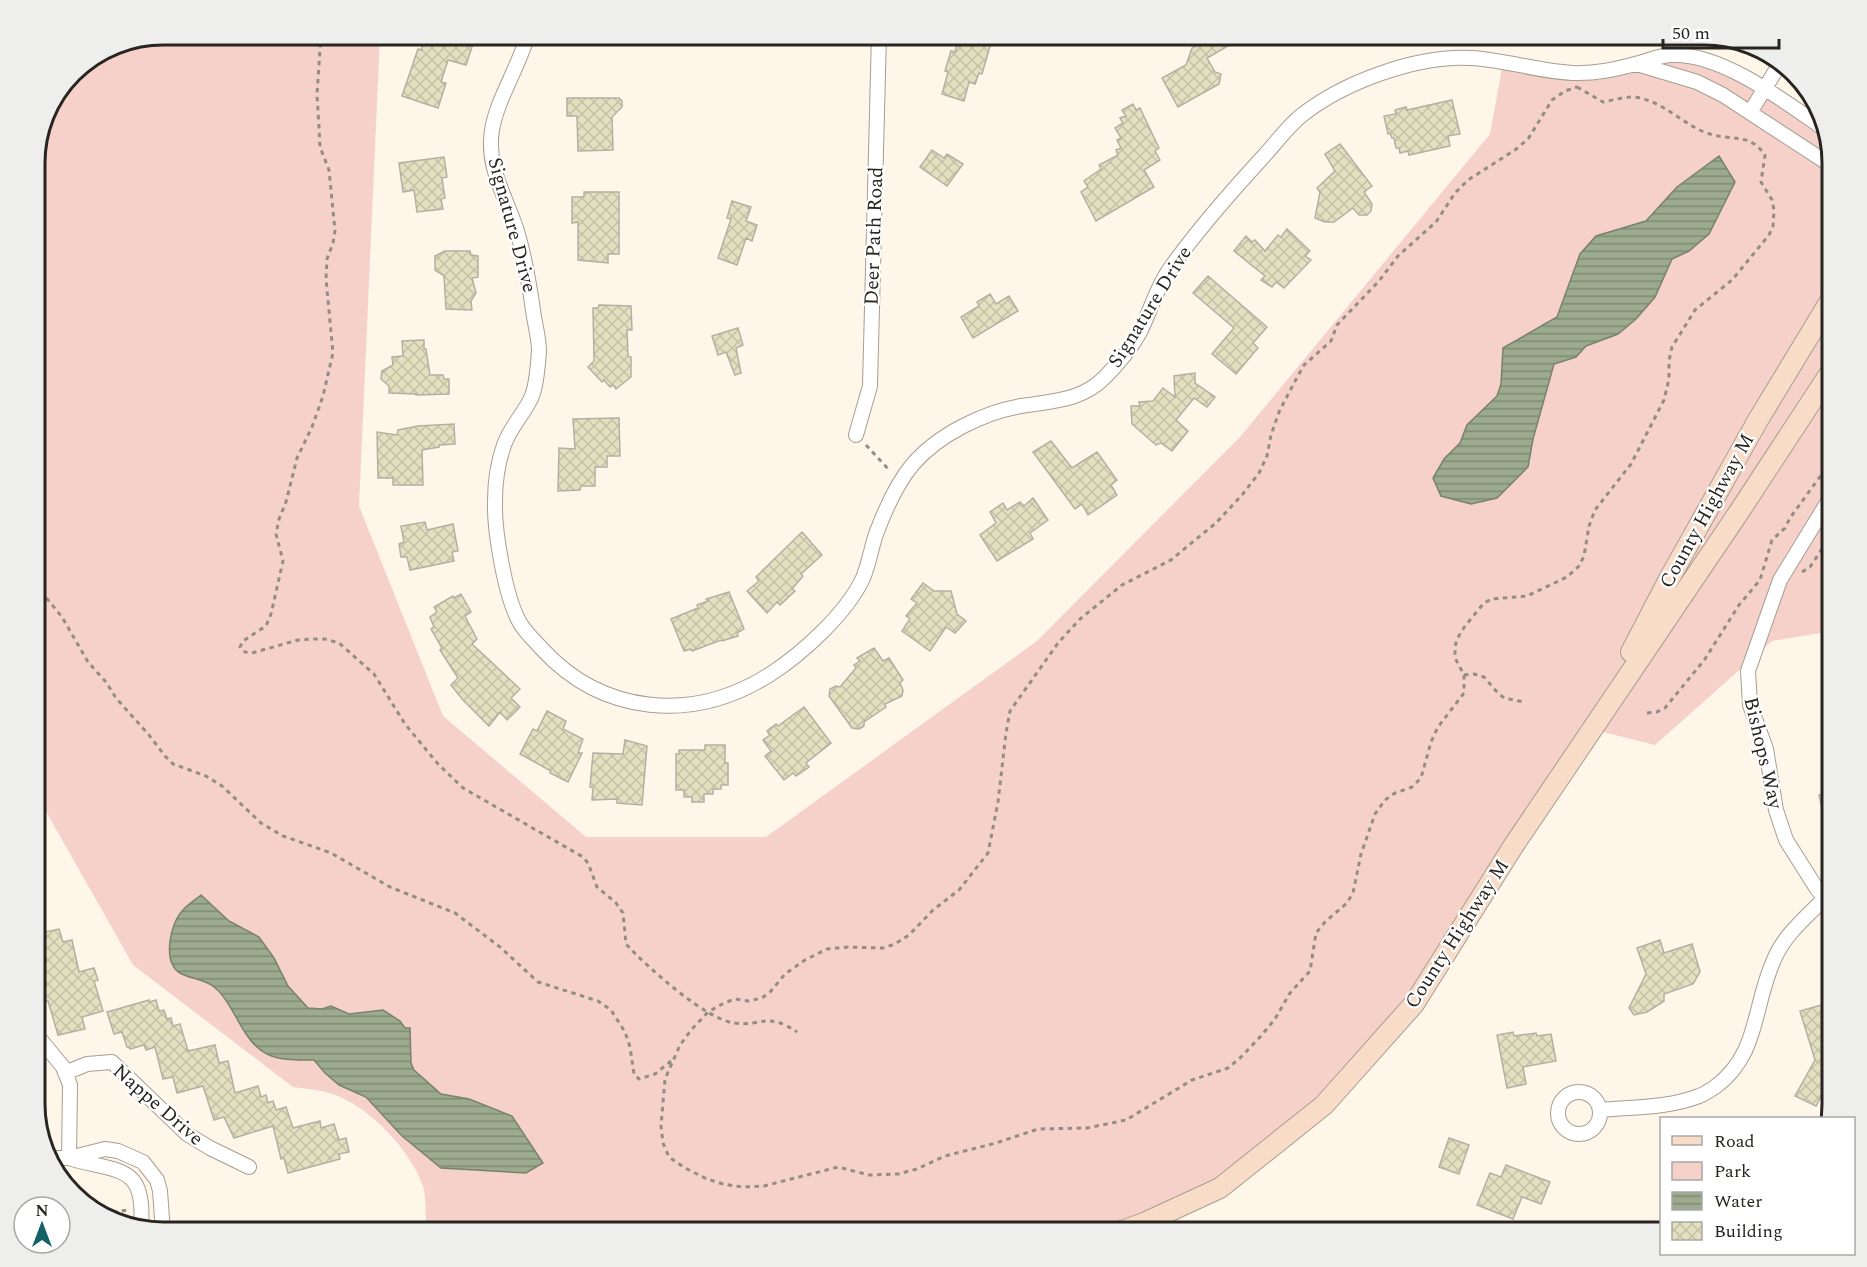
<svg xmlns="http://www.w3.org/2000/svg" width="1867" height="1267" viewBox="0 0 1867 1267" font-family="Spectral,serif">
  <defs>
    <pattern id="water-rules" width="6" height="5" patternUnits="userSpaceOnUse" patternTransform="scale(1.5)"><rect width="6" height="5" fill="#9caa8e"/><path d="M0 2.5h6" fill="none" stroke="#7f8a74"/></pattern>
    <pattern id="building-cross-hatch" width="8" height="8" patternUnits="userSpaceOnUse" patternTransform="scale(1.5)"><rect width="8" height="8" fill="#e3e0c0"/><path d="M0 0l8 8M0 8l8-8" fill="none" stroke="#c3c0a5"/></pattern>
  </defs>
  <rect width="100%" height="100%" fill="#fef6e9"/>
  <path fill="#f6d1ca" d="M163,34L380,35L359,506L443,716L586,837H766L1037,641L1240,437L1490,134L1503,63L1546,72L1704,58L1823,128L1832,162V631L1772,641L1655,745L1591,729L1414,1004L1324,1105L1220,1188L1119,1232H426C425,1218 427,1200 423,1186C411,1151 372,1110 338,1096C324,1090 308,1089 293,1087L133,965L35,792V155L48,106L72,72L114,44Z"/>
  <path fill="url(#water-rules)" stroke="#79826d" stroke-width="1.5" d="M1719,156L1735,182L1709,234L1689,251L1672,259L1655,297L1636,319L1618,334L1586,346L1576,357L1554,364L1533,439L1528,467L1497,498L1471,504L1441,496L1433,478L1444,459L1460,443L1467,425L1497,396L1501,384L1503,348L1557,317L1580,254L1596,236L1646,221L1677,187Z
    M201,895L229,921L259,937L274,958L288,986L308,1008L322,1009L331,1006L349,1014L383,1010L400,1021L405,1028H410L411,1063L414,1070L441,1094L469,1099L512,1116L543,1163L526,1173L441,1168L402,1136L366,1097L339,1085L325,1073L314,1060C271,1061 257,1057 236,1017C230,1007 224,994 214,987C205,979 190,979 180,973C162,962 170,923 183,910C188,904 195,900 201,895Z"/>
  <path fill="url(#building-cross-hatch)" stroke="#b1b1a3" stroke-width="1.5" d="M427,34H437L451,39V37L473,44L466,65L448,60L441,82L446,83L438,108L402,96L418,49L421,50Z
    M1201,34H1222L1228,46L1207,58L1215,72L1221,74L1219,84L1178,107L1162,78L1186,65L1192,48L1205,41Z
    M959,37L990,46L982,74L979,73L975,84L969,82L964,101L942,94L948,72L945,71L951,51L955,52Z
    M567,98H619L622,101V107L612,117L613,150L578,151L577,116H567Z
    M1452,100L1460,134L1448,136L1450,146L1409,155L1408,151L1400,153L1399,148H1396L1394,138H1392L1390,133L1388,134L1384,116L1396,114L1395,110L1406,107L1407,110Z
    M1133,104L1136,110L1140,108L1159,148L1155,151L1160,160L1144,170L1154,187L1096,221L1081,192L1088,187L1084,181L1101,169L1099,165L1118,155L1116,150L1121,148L1117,140L1121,138L1115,128L1123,123L1120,118L1126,116L1122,110Z
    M1340,144L1372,186L1364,192L1372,204L1371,211L1367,215H1359L1353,208L1334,222H1325L1315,218L1320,192L1317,188L1335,171L1325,154Z
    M932,150L944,158L947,154L963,164L947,186L920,167Z
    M444,157L447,177L442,178L445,198L441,199L443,209L417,212L414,190L403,192L399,163Z
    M584,192H619V254H608V263L578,260V222L572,223V197H584Z
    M732,201L751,207L746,221L757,225L752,241L746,238L737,265L718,258L731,219L727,218Z
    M1287,229L1310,251L1305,256L1311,260L1284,288L1276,282L1272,287L1261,280L1265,276L1234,251L1246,236L1252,242L1255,240L1265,251L1278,235L1281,237Z
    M445,251H470L471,255L478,256V277L472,278L476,293L471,301L472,310L446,309L444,276L435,270V256Z
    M1208,276L1267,327L1253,343L1258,348L1236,374L1212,354L1234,328L1193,293Z
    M990,294L996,304L1009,296L1018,311L973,338L961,317L979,306L977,302Z
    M599,305L631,306L632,330H627L628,356L631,357V377L616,389L613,385L610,387L604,380L602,382L588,367L594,361L593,308H598Z
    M738,328L743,345L736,348L741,373L735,375L726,352L718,355L712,336Z
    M424,340V349H426L430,375H443L444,379H449V394L416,395V394L389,393V386L381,379L382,371L393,365L392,357L403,356L402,341Z
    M1195,373V383L1215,397L1207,407L1194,398L1176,420L1188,431L1172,451L1161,443L1156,445L1132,424L1131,406H1140L1139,402L1153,401L1163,388L1175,397L1174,376Z
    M619,418L620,456H607V467H595V486H581L580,490L558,491L559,448L575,449L573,419Z
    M454,424L455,444L439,445V447L422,450L423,485H393V478H378L377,432L397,435L398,430L418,426Z
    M1051,441L1072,468L1097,452L1117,480L1111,485L1117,495L1088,515L1082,504L1075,509L1033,452Z
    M1033,498L1048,520L1030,533L1033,539L997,561L980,535L996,523L990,512L1003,503L1007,510L1020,502L1024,506Z
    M425,522L427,530L453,524L458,551L452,552L454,561L410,570L407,557H401L399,544L404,542L401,526Z
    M802,532L822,555L801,574L803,576L792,589L795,591L780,605L777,602L767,613L747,591L759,581L756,577Z
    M923,583L934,591H951L957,614L966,621L955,633L946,627L930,651L902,631L910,619L906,616L917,603L911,599Z
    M729,592L744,629L737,633L738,636L722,641L721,640L692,651L691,649L684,651L671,619L698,608L697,605L708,601L706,599Z
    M461,594L471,612L465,616L477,639L472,644L520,689L511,698L520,707L507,720L500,712L489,726L463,700L451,685L458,678L440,650L442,648L431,629L434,627L430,617L437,612L434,607L453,596L454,598Z
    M874,648L883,661L889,658L903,680L900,683L903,690L902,696L885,704L886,707L864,722V726L859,729L852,728L829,696L830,689L836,686L840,687L856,668L854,665L860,661L857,658Z
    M804,707L831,743L806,763L809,767L796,776L793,773L784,780L765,756L771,751L763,740L770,735L767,731L776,724L778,726Z
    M547,711L566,721L563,729L583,739L578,753H582L568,782L550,773L551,771L520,754L533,729L537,731Z
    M625,740L647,746L642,805L617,803V799L592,800L593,788L590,787L593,753L623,754Z
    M705,745H725V763H728V785H721V789H713V794H704V802H692V797H684V790H676V754H679V750H705Z
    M1832,791V832L1827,833L1819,795Z
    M59,929L63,942L72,940L79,972L94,968L98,980L94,981L103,1011L82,1017L85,1029L58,1035L48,1001L40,1003L38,996L35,997V934Z
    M1660,940L1664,953L1692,944L1700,972L1693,984L1664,994V1001L1647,1012L1634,1015L1629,1008L1646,974L1637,948Z
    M149,1000V1002L156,1000L159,1011L164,1010L167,1019L171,1018L173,1026L180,1024L188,1051L215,1045L219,1063L228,1061L235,1093L258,1086L261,1097L266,1095L268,1103L273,1101L276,1110L286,1107L293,1128L320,1121L321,1128L334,1124L339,1140L346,1138L349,1152L339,1154L340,1159L288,1173L284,1158L281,1159L273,1126L234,1138L224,1117L214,1120L203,1086L177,1093L173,1077L163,1079L155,1047L146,1050L144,1045L130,1049L129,1047H127L122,1032L114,1034L107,1012Z
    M1832,1002V1075L1816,1106L1795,1096L1815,1060L1800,1011Z
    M1513,1032L1514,1036L1536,1033L1537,1036L1551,1034L1556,1061L1523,1067L1526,1084L1507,1088L1497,1035Z
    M1449,1138L1469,1145L1459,1174L1439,1167Z
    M1506,1165L1550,1182L1541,1204L1522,1197L1513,1219L1477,1205L1490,1173L1501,1177Z"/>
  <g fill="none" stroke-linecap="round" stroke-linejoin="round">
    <g stroke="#a59e92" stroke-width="16">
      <path id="street" d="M528,34C519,67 497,99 492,130C486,166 505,195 516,228C525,256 530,288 534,317C536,328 539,340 539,351C538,364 537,383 532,396C525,413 510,427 504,445C498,462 495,483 495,501C494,530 505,597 520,623C525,632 535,641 542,649C603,715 693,723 769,675C802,654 847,613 863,578C869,564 871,549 876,534C885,510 896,484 913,464C938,435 984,412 1021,406C1052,401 1082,401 1105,377C1118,364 1131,348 1140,332C1150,312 1156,289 1169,270C1197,230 1230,193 1263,157C1276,143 1287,127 1302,115C1344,82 1417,55 1471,58C1505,60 1538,71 1572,73C1596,74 1617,69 1639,63C1650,60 1661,55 1672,55C1722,53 1784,101 1823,128
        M1637,64L1697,82L1723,95L1832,166
        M1751,111L1781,62
        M856,435L870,386L879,34
        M1832,495L1780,580L1748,671L1750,705L1766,749L1776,810L1786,840L1817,889L1832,906
        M35,1033L63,1067L70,1085L69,1158
        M65,1073L87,1064L112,1062L187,1134L210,1148L249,1167
        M1558 1113a21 21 0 1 1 42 0a21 21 0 1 1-42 0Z
        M1600,1110C1632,1107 1669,1108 1699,1096C1705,1094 1710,1090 1715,1087C1759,1055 1753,1007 1773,962C1783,936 1805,918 1824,899
        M48,1158H69L105,1149L118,1151L143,1162L157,1180L160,1191L163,1232
        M69,1158C116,1173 146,1162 141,1226"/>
    </g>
    <g stroke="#a59e92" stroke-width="22">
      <path id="secondary" d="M1631,652L1669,579L1758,420L1832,298
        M1119,1232L1144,1223L1220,1188L1324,1105L1414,1004L1514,845L1739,512L1832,370"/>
    </g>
    <path stroke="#938e85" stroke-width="3" stroke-dasharray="4.5 4.5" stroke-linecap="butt" d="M321,34L317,95L319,127L320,147L329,170L335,231L333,243L327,259L326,279L333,353L323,396L312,427L297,458L286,502L279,519L276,534L283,561L271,614L266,626L243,641L240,647L245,652L252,653L298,640L314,639H325L339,643L374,674L405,724L438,764L463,788L583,857L588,863L597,887L616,903L623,913L626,944C646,966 705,1019 734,1023C763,1027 766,1011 797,1032
      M1577,87L1603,102C1615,100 1628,95 1640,98C1667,104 1686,127 1710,134C1733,141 1750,133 1765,155L1761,182L1772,200L1774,210L1773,226L1769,235L1732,280L1695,310L1672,347L1669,361V379L1664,400L1631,464L1595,510L1589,526L1584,556L1579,566L1567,577L1527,596L1492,599L1484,603L1465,626L1457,639L1455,647V658L1464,675V693L1438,727L1431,742L1421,778L1412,787L1395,793L1385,800L1375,814L1361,854L1353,893L1347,903L1325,922L1316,933L1310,971L1290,993L1275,1019L1261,1036L1240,1058L1228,1068L1192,1080L1126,1120L1087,1128L1038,1129L996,1143L945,1156L917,1169L898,1174L869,1175L838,1167L764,1186L742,1187L723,1184L707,1179L685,1168L669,1157L663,1143L661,1126L665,1079L680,1045L692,1029L708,1012L724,1003L735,999L748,1001L762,998L771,991L785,974L805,960L827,949L848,947L883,948L895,944L909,935L933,910L959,890L988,853L998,802L1006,733L1010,711L1058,643L1080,619L1122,585L1171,560L1189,545L1216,523L1242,495L1259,473L1267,456L1271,435L1279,412L1294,383L1304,365L1331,341L1337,325L1379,281L1398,256L1436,222L1455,193L1468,180L1515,150L1528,139L1552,100L1565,91Z
      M866,445L890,471
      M1802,572L1810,567L1832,534
      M35,584L62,617L88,662L106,682L116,698L149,735L165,756L173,764L206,776L222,786L261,823L283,836L331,853L390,887L455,913L500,947L538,982L598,1001L611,1010L625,1032L630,1047L634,1074L639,1079L655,1074L671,1061
      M1464,675L1474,674L1484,677L1497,692L1504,698L1524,702
      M1647,713L1657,712L1665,708L1705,659L1739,605L1760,580L1772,540L1785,528L1790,518L1832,460
      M104,1214L128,1210"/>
    <use href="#street" stroke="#fff" stroke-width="14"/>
    <use href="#secondary" stroke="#f8dcc8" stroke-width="20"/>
  </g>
  <g text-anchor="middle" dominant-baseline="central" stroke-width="4.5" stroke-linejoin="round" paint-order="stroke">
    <g font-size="20" fill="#282520" stroke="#fff">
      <text transform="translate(512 225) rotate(75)">Signature Drive</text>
      <text transform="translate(874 236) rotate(-88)">Deer Path Road</text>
      <text transform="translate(1150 307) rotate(-58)">Signature Drive</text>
      <text transform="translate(1707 511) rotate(-61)">County Highway M</text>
      <text transform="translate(1763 753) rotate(77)">Bishops Way</text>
      <text transform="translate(1457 934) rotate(-57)">County Highway M</text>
      <text transform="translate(158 1105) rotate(41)">Nappe Drive</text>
    </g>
  </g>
  <path d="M0 0H1867V1267H0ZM163 45H1704A118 118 0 0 1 1822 163V1104A118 118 0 0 1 1704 1222H163A118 118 0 0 1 45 1104V163A118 118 0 0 1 163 45Z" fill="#eeeeed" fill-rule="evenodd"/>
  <path fill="none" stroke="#282520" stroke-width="3" d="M163 45H1704A118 118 0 0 1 1822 163V1104A118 118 0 0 1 1704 1222H163A118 118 0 0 1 45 1104V163A118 118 0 0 1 163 45Z"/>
  <rect x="1660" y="1117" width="195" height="138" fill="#ffffff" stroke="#a9a8a6" stroke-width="1.5"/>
  <rect x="1672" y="1136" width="30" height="9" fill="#f8dcc8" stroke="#a9a8a6" stroke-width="1.5"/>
  <text x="1714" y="1147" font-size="18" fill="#282520">Road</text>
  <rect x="1672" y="1162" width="30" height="18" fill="#f6d1ca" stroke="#a9a8a6" stroke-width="1.5"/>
  <text x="1714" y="1177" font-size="18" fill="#282520">Park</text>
  <rect x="1672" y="1192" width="30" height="18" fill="url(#water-rules)" stroke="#a9a8a6" stroke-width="1.5"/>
  <text x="1714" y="1207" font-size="18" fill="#282520">Water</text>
  <rect x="1672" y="1222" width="30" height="18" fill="url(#building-cross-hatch)" stroke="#a9a8a6" stroke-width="1.5"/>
  <text x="1714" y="1237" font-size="18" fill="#282520">Building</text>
  <g transform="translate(42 1225)"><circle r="28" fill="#ffffff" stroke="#a9a8a6" stroke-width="1.5"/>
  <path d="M0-4.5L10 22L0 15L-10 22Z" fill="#136268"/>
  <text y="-9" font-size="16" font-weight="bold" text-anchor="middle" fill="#282520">N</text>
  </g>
  <path d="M1663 39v9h116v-9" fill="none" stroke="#282520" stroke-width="3"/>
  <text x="1672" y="39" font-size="18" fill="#282520" stroke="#ffffff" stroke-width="4.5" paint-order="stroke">50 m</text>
</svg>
